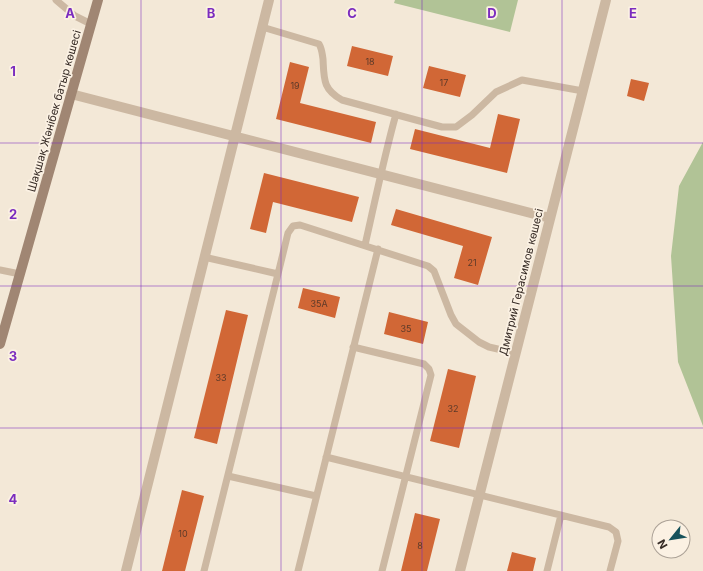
<svg xmlns="http://www.w3.org/2000/svg" width="703" height="571" viewBox="0 0 703 571" font-family="Inter,sans-serif">
  <rect width="100%" height="100%" fill="#f3e8d7"/>
  <path fill="#b1c396" d="M395,0H518L510,32L394,3Z
    M703,142V426L678,362L671,256L679,186Z"/>
  <path fill="#d16736" d="M352,46L393,56L388,76L347,66Z
    M290,62L309,67L300,103L376,122L371,143L276,119Z
    M429,66L466,75L460,97L423,88Z
    M631,79L649,83L644,101L627,96Z
    M498,114L520,119L507,173L410,149L415,129L490,148Z
    M264,173L359,197L352,222L273,202L266,233L250,229Z
    M396,209L492,237L478,285L454,278L463,246L391,225Z
    M303,288L340,297L335,318L298,308Z
    M226,310L248,315L217,444L194,438Z
    M389,312L428,322L423,344L384,334Z
    M448,369L476,376L459,448L430,441Z
    M182,490L204,496L185,571H162Z
    M415,513L440,519L427,571H401Z
    M512,552L536,558L533,571H507Z"/>
  <g fill="none" stroke-linecap="round" stroke-linejoin="round">
    <path stroke="#ccb8a2" stroke-width="7" d="M56,0L75,16L91,24
      M262,27L319,44C322,49 322,53 323,59C324,80 323,89 342,100L442,127H456L472,115L496,92L522,80L583,91
      M365,245C375,201 384,157 396,114
      M204,257L278,274
      M0,270L20,274
      M353,347L424,364L429,369L431,375L382,571
      M326,457L609,527L616,532L618,541L610,571
      M228,476L316,496
      M204,571L278,274L288,233L293,226L300,225L428,266L434,271L451,315L456,324L479,342L489,347L515,353
      M298,571L378,249
      M547,571L561,515"/>
    <path stroke="#ccb8a2" stroke-width="10" d="M71,94L550,218
      M126,571L269,0
      M460,571L606,0"/>
    <path stroke="#a08673" stroke-width="10" d="M0,344L98,0"/>
  </g>
  <path fill="none" stroke="#7b2cbf" stroke-width="1" stroke-opacity="0.55" d="M141,0V571M281,0V571M422,0V571M562,0V571M0,143H703M0,286H703M0,428H703"/>
  <g text-anchor="middle" dominant-baseline="central" stroke-width="3.5" stroke-linejoin="round" paint-order="stroke">
    <g font-size="9" fill="#5d3a29">
      <text x="370" y="61">18</text>
      <text x="444" y="82">17</text>
      <text x="295" y="85">19</text>
      <text x="472" y="262">21</text>
      <text x="319" y="303">35А</text>
      <text x="406" y="328">35</text>
      <text x="221" y="377">33</text>
      <text x="453" y="408">32</text>
      <text x="183" y="533">10</text>
      <text x="420" y="545">8</text>
    </g>
    <g font-size="11" fill="#362b25" stroke="#fbf1e3">
      <text transform="translate(54 111) rotate(-74)">Шақшақ Жәнібек батыр көшесі</text>
      <text transform="translate(521 282) rotate(-76)">Дмитрий Герасимов көшесі</text>
    </g>
  </g>
  <g font-size="13" text-anchor="middle" font-weight="bold" fill="#7b2cbf" stroke="#fbf1e3" stroke-width="3.5" stroke-linejoin="round" paint-order="stroke">
    <text x="70" y="18">A</text>
    <text x="211" y="18">B</text>
    <text x="352" y="18">C</text>
    <text x="492" y="18">D</text>
    <text x="633" y="18">E</text>
    <text x="13" y="76">1</text>
    <text x="13" y="219">2</text>
    <text x="13" y="361">3</text>
    <text x="13" y="504">4</text>
  </g>
  <g transform="translate(671 539) rotate(240)"><circle r="19" fill="#fbf1e3" stroke="#aca297"/>
  <path d="M0-3L7 15L0 10L-7 15Z" fill="#17525b"/>
  <text y="-6" font-size="11" font-weight="bold" text-anchor="middle" fill="#362b25">N</text>
  </g>
</svg>
